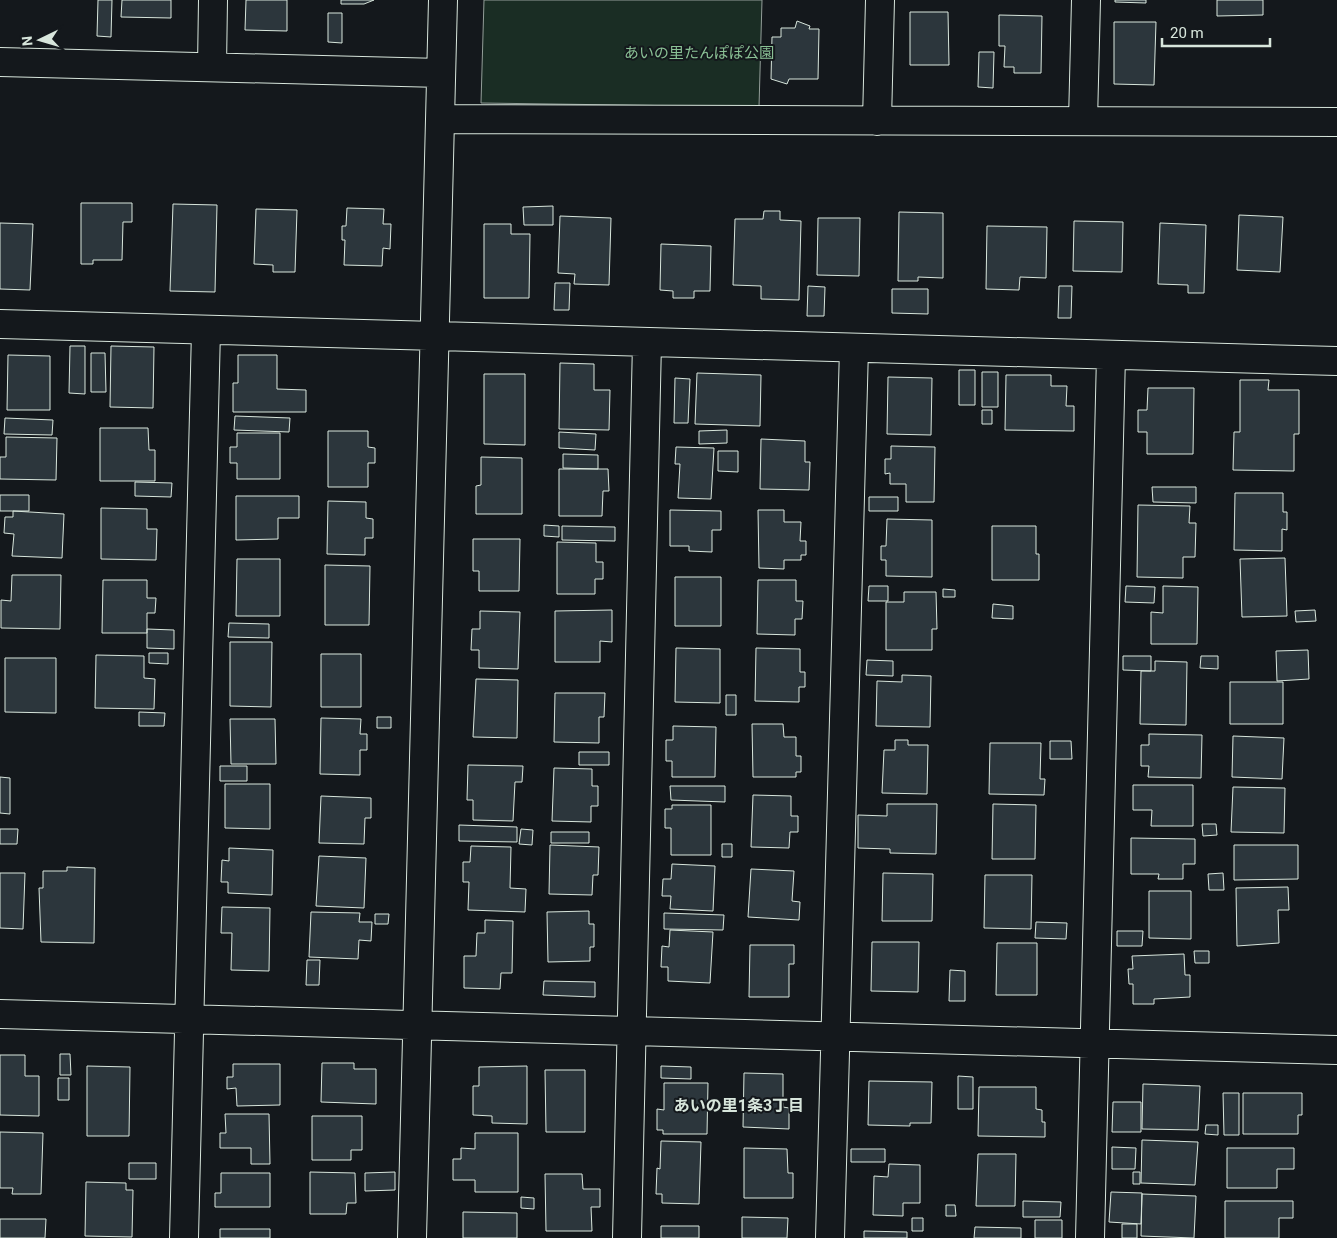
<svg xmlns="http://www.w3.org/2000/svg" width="1337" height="1238" viewBox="0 0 1337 1238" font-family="Roboto,'Noto Sans JP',sans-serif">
  <rect width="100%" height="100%" fill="#14181c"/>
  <path fill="#1a2d24" stroke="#939e99" d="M484,0H762L759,107L481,103Z"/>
  <path fill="#2c363c" stroke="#d8e6dc" d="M98,0H112L111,37L97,36Z
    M122,0H171V18L121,17Z
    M246,0H287V31L245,30Z
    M341,0H374L364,4H341Z
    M1115,0H1146V3L1115,2Z
    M1217,0H1263V15L1217,16Z
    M910,12H948L949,65H910Z
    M328,13H342V43L328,42Z
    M999,15L1042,16L1041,73H1014V67H1004L1005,46H999Z
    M797,21L810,26L809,29H819L818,79H789L787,84L771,79L772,37H781V28H795Z
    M1114,22H1156L1154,85L1114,84Z
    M979,52H994L993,88L978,87Z
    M81,203H132V222H123L122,260H93V264H81Z
    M173,204L217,205L215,292L170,291Z
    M553,206V225H524L523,207Z
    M347,208L384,209L383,224H391L390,249L383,248L382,266L344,265L345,240H342V226H346Z
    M256,209L297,210L295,272H273V265L254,264Z
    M764,211H780V220L801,221L799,300L761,299V286L733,285L735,219H763Z
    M899,212L943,213V278L918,277V281H898Z
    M1239,215L1283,217L1280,272L1237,270Z
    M560,216L611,218L609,285L574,284L575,274L558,273Z
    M818,218H860L859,276L817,275Z
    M1074,221L1123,222L1122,272L1073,271Z
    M0,223L33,224L30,290L0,289Z
    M1160,223L1206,225L1204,293H1188V285L1158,284Z
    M484,224H511V234H530L529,298H484Z
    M987,226L1047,227L1046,278L1020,277L1019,290L986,289Z
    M661,244L711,246L710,291H694V298H673V291L660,290Z
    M555,283H570L569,310H554Z
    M808,286L825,287L824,316H807Z
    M1059,286H1072L1071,318H1058Z
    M892,289H928V314L892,313Z
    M70,346H85V394L69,393Z
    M111,346L154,347L153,408L110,407Z
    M91,353H105L106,392H91Z
    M8,355L50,356V410H7Z
    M238,355H277V389L306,390V412H233V383H238Z
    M560,363L594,364V390H610L609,430L559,429Z
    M959,370H975V405H959Z
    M982,372H998V407H982Z
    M697,373L761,375L760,426L695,424Z
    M484,374H525V445L484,444Z
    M1006,375H1051V386H1067L1066,406H1074V431L1005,430Z
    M888,377L932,378L931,435L887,434Z
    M675,378L690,379L688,423H674Z
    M1240,380H1269L1268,390H1299V434H1294V471L1233,470L1234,432H1240Z
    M1148,388H1194L1193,454H1147V432H1138V410H1147Z
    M982,410H992V424H982Z
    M235,416L290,418L289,432L234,430Z
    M5,418L53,420L52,435L4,434Z
    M100,428H148L149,450H155V481H100Z
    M727,430V443L699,444V431Z
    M328,431H368V447L375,448V463H368V487H328Z
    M559,432L596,434L595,450L559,448Z
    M237,433H280V479H237V463H230V447H237Z
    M6,437L57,438L56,480L0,479V457H6Z
    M761,439L805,441V462H810L809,490L760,489Z
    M891,446L935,447L934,502H906V484H890V473L885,474V459H891Z
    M676,447L714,448L711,499L678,498L680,464H675Z
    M718,451H738V472L718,471Z
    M563,454L598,455V469L563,468Z
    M481,457L522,458V514H476V486L481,485Z
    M559,469H608L609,491H603L602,516H559Z
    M135,482L172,483L171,497L135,496Z
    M1152,487H1196V503L1153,502Z
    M1235,493H1283V512H1287V530L1282,529V551L1234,550Z
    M0,495H29V511H0Z
    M236,496H299V518H278V539L236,540Z
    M869,497H898V511H869Z
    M328,501L366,502V518L373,519V538H365V555L327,554Z
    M1138,505L1190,506L1189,523H1196L1195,557H1183V578L1137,577Z
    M101,508L147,509V529H157L156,560L101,559Z
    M670,510L721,511V530H712V552L689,551V546H670Z
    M758,510H784V522H801L800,541H806V555H801V560H784V569L759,568Z
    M13,511L64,514L62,558L12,556L14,534L4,533L5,517H13Z
    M887,519L932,520V577L886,576V560H881V546H886Z
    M544,525L559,526V537L544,536Z
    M562,526L615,527V541L562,540Z
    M992,526H1036V554H1039V580H992Z
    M473,539H520L519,591H479V571H473Z
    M557,542L596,543V562H603V579H595V594H557Z
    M1285,558L1287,616L1242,617L1240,559Z
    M237,559H280V616H236Z
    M325,565L370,566L369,625H325Z
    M12,575H61L60,629L1,628V600L11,601Z
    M675,577H721V626H675Z
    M103,580H147V598H156L155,613H147V633H102Z
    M758,580H796V601H803L802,619H795V635L757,634Z
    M869,586H888V601H868Z
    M1126,586L1155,587L1154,603L1125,602Z
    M1163,586L1198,587L1197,644H1151V612L1163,613Z
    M943,589L955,590V597H943Z
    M904,592H936L937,629H932V650H886V602H904Z
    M993,604L1013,606V619L992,618Z
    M612,610V642L600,641V662H555V611Z
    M1315,610L1316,621L1296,622L1295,611Z
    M480,611L520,612L518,669L479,668V650H471L472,629H480Z
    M229,623L269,624V638L228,637Z
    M147,629L174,630V649L147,648Z
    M230,642H272L271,707L230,706Z
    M676,648L720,649V703L675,702Z
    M756,648L800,649V672H805V687H799V702L755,701Z
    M1308,650L1309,679L1277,681L1276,651Z
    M149,653H168V664L149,663Z
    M321,654H361V707H321Z
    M96,655L144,656V678L155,679L154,709L95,708Z
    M1123,656H1151V671L1123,670Z
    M1201,656H1218V669L1200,668Z
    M5,658H56V713L5,712Z
    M867,660L893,661V676L866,675Z
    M1155,661L1187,662L1186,725L1140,724L1141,671H1155Z
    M902,675L931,676L930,727L876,726L877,681L902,682Z
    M476,679L518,680L517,738L473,737Z
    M1230,682H1283V724H1230Z
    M555,693H605L604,717H599V743L554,742Z
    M726,695H736V715H726Z
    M139,712L165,713L164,726H139Z
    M377,717H391V728H377Z
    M321,718L361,719L360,734H367V750H360V775L320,774Z
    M230,719H275L276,764H231Z
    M752,724H783L784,737H796V756H801V772H796V777H753Z
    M673,726L716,727L715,777H672V761H666V740H673Z
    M1149,734L1202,735L1201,778L1148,777L1149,766H1141V745H1149Z
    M1233,736L1284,738L1282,779L1232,777Z
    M895,740H908V745H928L927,794L882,793L884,750H895Z
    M1050,741H1071L1072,759H1050Z
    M990,743H1041L1040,779H1045L1044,795L989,794Z
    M579,752H609V765H579Z
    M468,765L523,766L522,782H515L513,821L473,820V800H467Z
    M220,766H247V781H220Z
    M554,768L592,769V786H598V806H591V822L552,821Z
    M0,777L10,778V814L0,813Z
    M225,784H270V829L225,828Z
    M1133,785H1193V826H1151L1152,810H1133Z
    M670,786H725V802L671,800Z
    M1233,787L1285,788L1284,833L1231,832Z
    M753,795L791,796V816H798V832H790L789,848L751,847Z
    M321,796L371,798V818H365L364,844L319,843Z
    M887,804H937L936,854L890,853V849L858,848V815L887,816Z
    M993,804L1036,805L1035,859H992Z
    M672,805H711V855H671V828H665V809H672Z
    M1202,824H1216L1217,835L1203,836Z
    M459,825L517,827V842L459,841Z
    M0,829H18L17,844H0Z
    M521,829L533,830L532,845L519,844Z
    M551,832H589V843H551Z
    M1131,838L1195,839V864H1183V879H1158L1159,874H1131Z
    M722,844H732V857H722Z
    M550,845L599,847L598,875H593L592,895L549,894Z
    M1234,845H1298V879L1234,880Z
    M471,846L511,847L510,888L526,889L525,912L468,910L469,882H463V862H470Z
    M229,848L273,850L272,895L228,893V882H221L222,860L229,861Z
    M319,856L366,858L364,908L316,906Z
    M672,864L715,866L713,911L670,909L671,896H662L663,879H671Z
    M67,867L95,868L94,943L41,942L39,888H43V871H67Z
    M751,869L794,871L792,901L800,902L799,920L748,917Z
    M0,873H25L23,929L0,928Z
    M883,873L933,874L932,921H882Z
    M1223,873L1224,890H1209L1208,874Z
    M985,875H1032L1031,929L984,928Z
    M1288,887L1289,910H1278L1279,943L1237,946L1236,888Z
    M1149,891H1191V939L1149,938Z
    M222,907L270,908L269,971L231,970L232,933H221Z
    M589,911V924H594V947H590V961L548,962L547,912Z
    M311,912L360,913L359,922H372L371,941L359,940L358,959L309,957Z
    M664,913L724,915L723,930L664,929Z
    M375,914H389L388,924H375Z
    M485,920L513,921L512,973H501L500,989L464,988V956H476L477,933H485Z
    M1036,922L1067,923L1066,939L1035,938Z
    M670,930L713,932L710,983L668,981V967H661L662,946L669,947Z
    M1117,931H1143L1142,946H1117Z
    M872,942H919L918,992L871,991Z
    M997,943H1037V995H996Z
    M750,945H794V964H789V997H749Z
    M1194,951H1209V963H1195Z
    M1184,954L1185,975H1190V997L1154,999V1004H1133V984H1129L1128,969H1133L1132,956Z
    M307,960H320L319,985H306Z
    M950,970L965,971V1001H949Z
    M544,981L595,982V997L543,995Z
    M60,1054H70L71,1075H60Z
    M0,1055H25V1076H39V1116L0,1115Z
    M322,1063H354V1069H376V1104L321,1102Z
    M233,1064H280V1105L237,1106L236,1088L227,1089V1077H233Z
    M87,1066L130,1067L129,1136H87Z
    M527,1066V1124L492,1123V1116L473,1115V1086H479V1067Z
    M661,1066L691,1067V1079L661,1078Z
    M545,1070H585V1132H546Z
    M744,1073L783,1074V1107L789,1108V1129L743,1127Z
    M958,1076L973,1077V1109H958Z
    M58,1078H69V1100H58Z
    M869,1081L932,1082L931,1123H910V1126L868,1125Z
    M664,1083H708L707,1134H663V1130H657V1109L664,1110Z
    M1143,1084L1200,1086L1198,1130L1142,1129Z
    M979,1087H1036V1109L1042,1110V1122H1045V1137L978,1136Z
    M1223,1093H1239V1135H1224Z
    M1243,1093H1302V1115H1298V1134H1243Z
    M1113,1102H1141V1132H1112Z
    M225,1114H269L270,1164H251V1148H220V1133H226Z
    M312,1116H362V1150H351V1160H312Z
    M1206,1125H1218V1135L1205,1134Z
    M0,1132L43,1133L41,1194H12L13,1188H0Z
    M475,1133H518V1192H475V1180H453V1159H461V1148L475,1149Z
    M1142,1140L1198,1142L1195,1185L1141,1183Z
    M661,1141L701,1142L699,1204L662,1203V1194H656L657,1168L660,1169Z
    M1112,1147L1136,1148L1135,1169H1112Z
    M744,1148L787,1149L788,1173H793V1198H744Z
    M1227,1148H1294V1169H1277V1188H1227Z
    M851,1149H885V1162H851Z
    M978,1154H1016L1015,1206H976Z
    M129,1163H156V1179H129Z
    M889,1164L920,1165V1203H903V1216L873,1215L874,1176L888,1177Z
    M310,1172L355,1173L356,1203H347L346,1214H310Z
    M395,1172V1190L365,1191V1173Z
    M1133,1172H1140V1184H1133Z
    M221,1173H270V1207H215V1193H221Z
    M545,1174H582L583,1189H600V1207H591L592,1231H546Z
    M86,1182L126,1183V1190H133L132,1237L85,1236Z
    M1111,1192L1142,1193L1141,1224L1109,1222Z
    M1142,1194L1196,1196L1194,1238L1141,1236Z
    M521,1197L534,1198V1209L521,1208Z
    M1023,1201L1061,1202L1060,1217H1023Z
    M1225,1201H1293V1218H1279V1238H1225Z
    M946,1205H955L956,1216H946Z
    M463,1212L517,1213V1238H463Z
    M742,1217L788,1218L787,1238H742Z
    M912,1218H923V1231H912Z
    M0,1219H46L45,1238H0Z
    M1035,1220H1062V1238H1035Z
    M1122,1224H1137V1238H1122Z
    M661,1226H699V1238H661Z
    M975,1227L1021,1228V1238H974Z
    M220,1229H270V1238H220Z
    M864,1231L907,1232V1238H864Z"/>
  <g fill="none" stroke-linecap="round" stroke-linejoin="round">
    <g stroke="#d8e6dc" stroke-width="30">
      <path id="minor" d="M0,62L441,73
        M212,67L213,0
        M440,119L1337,122
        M877,121L880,0
        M1083,121L1086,0
        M0,324L1337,361
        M0,1014L1337,1050
        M184,1238L206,330
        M412,1238L443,0
        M627,1238L647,342
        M830,1238L854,348
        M1090,1238L1111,355"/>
    </g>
    <use href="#minor" stroke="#14181c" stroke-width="28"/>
  </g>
  <g text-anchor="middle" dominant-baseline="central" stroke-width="4" stroke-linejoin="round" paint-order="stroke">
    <g font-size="15" fill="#8ac095" stroke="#14181c">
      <text x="699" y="53">あいの里たんぽぽ公園</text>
    </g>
    <g font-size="16" font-weight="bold" fill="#d8e6dc" stroke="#14181c">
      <text x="739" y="1105">あいの里1条3丁目</text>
    </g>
  </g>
  <g transform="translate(40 40) rotate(265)" stroke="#14181c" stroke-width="4" paint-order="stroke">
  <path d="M0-4L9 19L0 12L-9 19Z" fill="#d8e6dc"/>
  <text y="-8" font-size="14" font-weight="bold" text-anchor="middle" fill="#d8e6dc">N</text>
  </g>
  <path d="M1162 38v8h108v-8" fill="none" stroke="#d8e6dc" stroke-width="2.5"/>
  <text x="1170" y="38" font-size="15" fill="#d8e6dc" stroke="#14181c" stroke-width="4" paint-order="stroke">20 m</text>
</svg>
